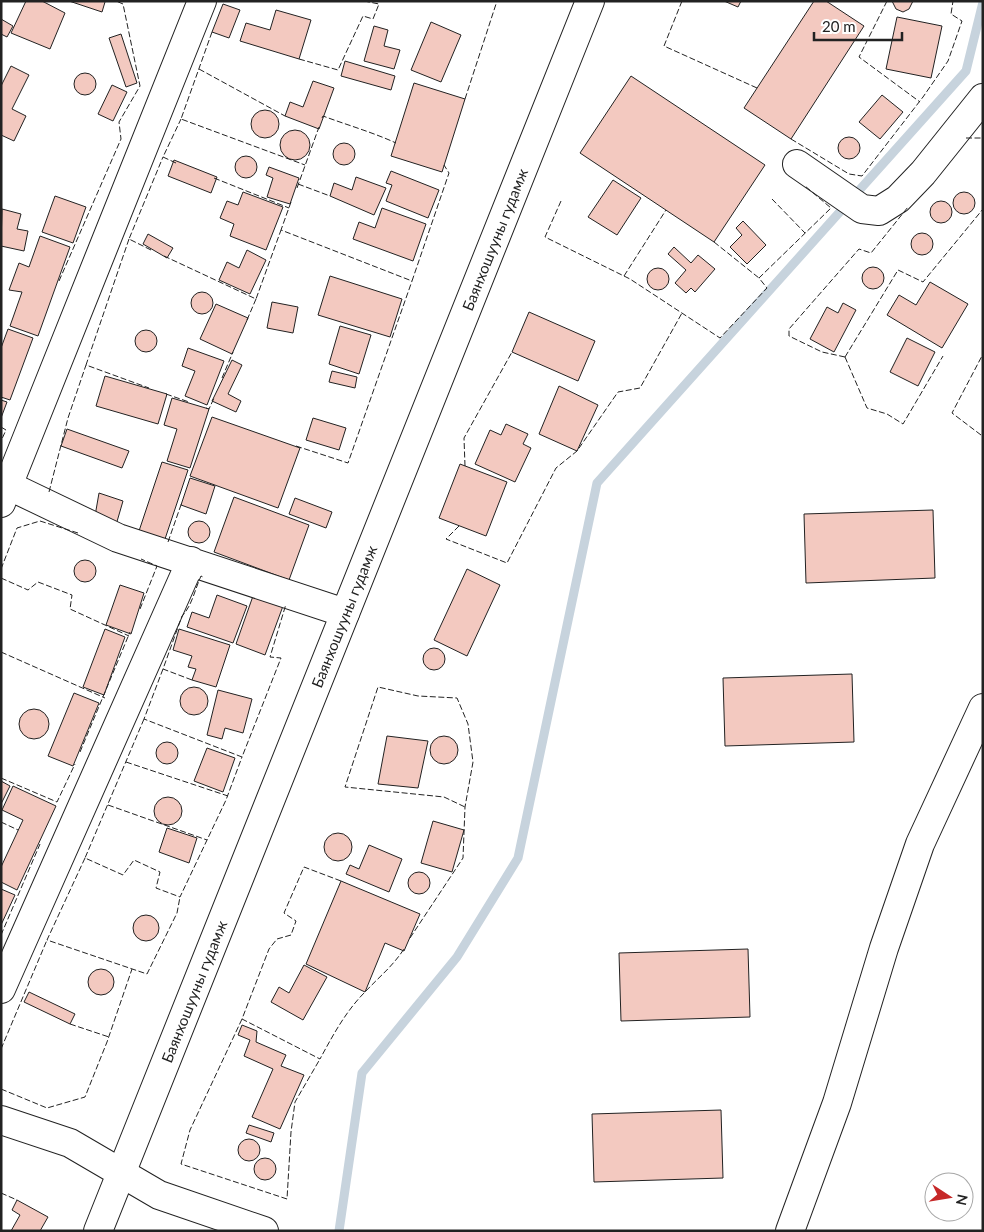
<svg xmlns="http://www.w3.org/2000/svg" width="984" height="1232" viewBox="0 0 984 1232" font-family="Lato,sans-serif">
  <rect width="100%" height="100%" fill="#fff"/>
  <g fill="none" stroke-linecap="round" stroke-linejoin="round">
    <path stroke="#c7d3dd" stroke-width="9" d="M339,1231L362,1073L457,957L518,858L597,483L966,71L983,2"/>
  </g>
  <path fill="#f3c9c0" stroke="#222" d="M26,1H42L65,13L50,49L11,33Z
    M69,1H104L105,2L102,12Z
    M724,1H741L738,7Z
    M814,1H826L864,26L791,139L744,108Z
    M892,1H913L909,9L903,12L896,9Z
    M223,4L240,10L229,38L212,32Z
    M276,10L311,20L299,59L240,41L246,23L270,30Z
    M897,17L942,26L931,78L886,69Z
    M1,19L13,26L7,37L1,34Z
    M431,22L461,35L441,82L411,70Z
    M374,26L388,30L384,46L400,50L394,69L364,61Z
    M121,34L137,83L126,87L109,38Z
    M345,61L395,76L391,90L341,76Z
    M11,66L29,75L12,109L26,116L14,141L1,135V86Z
    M74 84a11 11 0 1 1 22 0a11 11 0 1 1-22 0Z
    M631,76L765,165L714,242L580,153Z
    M313,81L334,88L319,129L285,116L290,102L303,107Z
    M414,83L465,99L442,172L391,156Z
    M112,85L127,92L113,121L98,114Z
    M882,95L903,112L880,139L859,122Z
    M251 124a14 14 0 1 1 28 0a14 14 0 1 1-28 0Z
    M280 145a15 15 0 1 1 30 0a15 15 0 1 1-30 0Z
    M838 148a11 11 0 1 1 22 0a11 11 0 1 1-22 0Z
    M333 154a11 11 0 1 1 22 0a11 11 0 1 1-22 0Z
    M235 167a11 11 0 1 1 22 0a11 11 0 1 1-22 0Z
    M174,160L217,177L211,193L168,176Z
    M269,167L299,178L290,204L267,197L273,178L266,175Z
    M391,171L439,190L428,218L386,201L392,185L386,183Z
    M356,177L386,188L374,215L330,196L334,183L352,190Z
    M613,180L641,198L617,235L588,217Z
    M243,192L283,207L266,250L230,236L234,224L220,218L227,201L238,205Z
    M953 203a11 11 0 1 1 22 0a11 11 0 1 1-22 0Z
    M55,196L86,207L73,243L42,232Z
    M930 212a11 11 0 1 1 22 0a11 11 0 1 1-22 0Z
    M382,208L426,224L413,261L353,239L359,222L375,228Z
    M2,209L21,214L17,229L28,231L24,251L1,246Z
    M743,221L766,245L747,264L730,247L742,235L736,228Z
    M911 244a11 11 0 1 1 22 0a11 11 0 1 1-22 0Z
    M148,234L173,248L167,258L143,244Z
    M40,236L70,247L38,336L10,326L22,292L9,290L19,263L29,267Z
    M674,247L691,263L698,255L715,269L695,292L691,288L686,293L675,283L686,270L668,254Z
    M247,250L266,260L250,294L219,280L227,262L239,268Z
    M862 278a11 11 0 1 1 22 0a11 11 0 1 1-22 0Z
    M647 279a11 11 0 1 1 22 0a11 11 0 1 1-22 0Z
    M330,276L402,299L390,337L318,315Z
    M930,282L968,304L942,348L887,315L899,295L916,305Z
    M191 303a11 11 0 1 1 22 0a11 11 0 1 1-22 0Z
    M272,302L298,307L293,333L267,328Z
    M843,303L856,310L834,352L810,339L827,307L838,313Z
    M216,304L248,318L232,354L200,339Z
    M529,312L595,341L578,381L512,352Z
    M340,326L371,335L359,374L329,364Z
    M8,329L33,338L10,400L1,397V348Z
    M135 341a11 11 0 1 1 22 0a11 11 0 1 1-22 0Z
    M907,338L935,352L918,386L890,372Z
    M188,348L224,361L207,405L185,396L195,371L182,366Z
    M232,360L242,365L228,394L241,401L236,412L212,401Z
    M332,371L357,377L355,388L329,382Z
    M105,376L167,394L158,424L96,406Z
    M559,386L598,405L577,451L539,434Z
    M172,398L209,409L190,468L167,461L177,429L164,425Z
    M1,400L7,402L1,418Z
    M212,417L300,448L278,508L190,476Z
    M313,418L346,428L339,450L306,440Z
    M506,424L528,434L523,444L531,448L515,482L475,464L490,430L501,435Z
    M67,429L129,451L122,468L61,446Z
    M162,462L188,470L165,539L139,531Z
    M460,464L507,482L486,536L439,518Z
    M190,478L215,486L206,514L181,505Z
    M99,493L123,501L116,525L95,516Z
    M234,497L309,525L289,580L214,552Z
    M295,498L332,512L326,528L289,514Z
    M933,510L935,578L806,583L804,514Z
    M188 532a11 11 0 1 1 22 0a11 11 0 1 1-22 0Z
    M74 571a11 11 0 1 1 22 0a11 11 0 1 1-22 0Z
    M467,569L500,585L467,656L434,640Z
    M120,585L144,593L131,634L106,625Z
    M217,595L247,606L233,643L187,627L192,612L209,618Z
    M253,596L283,606L265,655L236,644Z
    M105,629L125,637L104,695L83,687Z
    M179,629L230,645L216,687L192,680L196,669L188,667L192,656L173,650Z
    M423 659a11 11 0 1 1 22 0a11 11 0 1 1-22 0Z
    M852,674L854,742L725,746L723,678Z
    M180 701a14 14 0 1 1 28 0a14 14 0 1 1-28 0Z
    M218,690L252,699L243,733L225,728L222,739L207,735Z
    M74,693L99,703L73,766L48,756Z
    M19 724a15 15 0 1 1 30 0a15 15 0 1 1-30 0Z
    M387,736L428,741L418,788L378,784Z
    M430 750a14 14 0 1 1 28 0a14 14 0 1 1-28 0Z
    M156 753a11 11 0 1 1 22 0a11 11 0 1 1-22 0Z
    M207,748L235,758L223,792L194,781Z
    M1,781L10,786L1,804Z
    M13,786L56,806L17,890L1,882V867L23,820L2,810Z
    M154 811a14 14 0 1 1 28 0a14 14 0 1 1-28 0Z
    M433,821L464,830L452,872L421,863Z
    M167,828L197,838L189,863L159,852Z
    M324 847a14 14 0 1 1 28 0a14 14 0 1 1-28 0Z
    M369,845L402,859L389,892L346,874L350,865L359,869Z
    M408 883a11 11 0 1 1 22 0a11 11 0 1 1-22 0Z
    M341,881L420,914L404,951L385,943L365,992L306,964Z
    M1,889L15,895L1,925Z
    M133 928a13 13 0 1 1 26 0a13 13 0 1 1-26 0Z
    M748,949L750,1017L621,1021L619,953Z
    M304,965L327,977L303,1020L271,1002L279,987L289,993Z
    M88 982a13 13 0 1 1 26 0a13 13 0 1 1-26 0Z
    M29,992L75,1014L70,1024L24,1002Z
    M242,1025L257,1031L256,1042L286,1055L281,1066L304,1075L280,1129L252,1117L273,1069L244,1056L250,1040L238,1035Z
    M721,1110L723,1178L594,1182L592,1114Z
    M249,1125L274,1133L271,1142L246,1133Z
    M238 1150a11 11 0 1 1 22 0a11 11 0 1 1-22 0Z
    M254 1169a11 11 0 1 1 22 0a11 11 0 1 1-22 0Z
    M17,1200L48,1217L40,1231H11L20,1215L12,1210Z"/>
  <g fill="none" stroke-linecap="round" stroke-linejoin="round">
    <g stroke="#222" stroke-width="30">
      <path id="minor" d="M797,164L862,209L879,211L898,199L923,173L983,98
        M1,482L118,538L345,613
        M1,503L202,1
        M1,989L191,561
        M1,1120L70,1143L159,1195L264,1231
        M790,1231L837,1103L884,948L920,844L983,708"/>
    </g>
    <g stroke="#222" stroke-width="30">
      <g id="major">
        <path id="s1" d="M98,1231L590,1"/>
      </g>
    </g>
    <use href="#minor" stroke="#fff" stroke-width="28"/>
    <use href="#major" stroke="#fff" stroke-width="28"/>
    <path stroke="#222" stroke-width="1" stroke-dasharray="6 2.5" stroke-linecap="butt" d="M682,1L664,46L757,88
      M887,1L859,57L920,102
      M212,32L181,119L305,165
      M299,59L338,70L363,16L373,19L379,4L364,1
      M199,69L285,116
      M465,99L497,1
      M322,118L323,116C347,125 372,132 396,143
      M966,138H983
      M791,139L849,174L862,176L923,97L948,61L962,21L951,14L953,1
      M176,163L163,157L181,119
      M214,178L289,208
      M298,184L330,196
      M297,188L319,127
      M772,199L805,233
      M561,201L545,237L630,279L720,338L767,288L759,278L831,208L805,186
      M291,202L281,230L412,281L449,173L444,165
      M129,239L86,365L149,388
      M714,242L759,278
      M151,250L129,239L163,157
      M164,256L256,299L281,230
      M624,276L666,210
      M59,281L121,139L119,122L140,86L123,4L116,1
      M247,320L256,299
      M845,357L822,352L789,336V329L859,249L871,253L908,207
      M845,357L898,270L923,282L983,209
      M845,357L867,408L887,414L903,424L943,356
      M222,378L233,352
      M166,394L189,402
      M206,408L209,409L214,398
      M1,427L6,430L1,441
      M981,435L952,413L983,354
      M296,446L348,463L412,281
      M465,466L464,438L512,352
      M49,492L68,418L86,365
      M459,526L446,539L507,563L556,468L577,451L618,392L640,388L682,313
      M168,542L182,502
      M1,569L17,528L40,521L78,533
      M1,578L28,590L38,582L72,595L70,609L129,636
      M140,609L157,566L141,559
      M1,652L105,698
      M163,669L144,719L242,757L281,658L270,657L286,604
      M192,680L163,669L182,616C192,606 195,589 201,576L203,577
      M144,719L85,858L123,875L134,860L160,872L156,888L180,897L226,800L242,757
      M80,752L130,632
      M126,762L228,796
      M1,778L57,802L75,764
      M108,805L207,840
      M1,822L18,830
      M85,858L47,940L147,974L177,913L180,897
      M341,881L304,867L284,913L296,921L291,935L277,939L269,949L242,1019L320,1059C333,1035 346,1011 365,992C380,976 392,967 404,949
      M1,935L40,844
      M410,938L463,858L465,807L473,762L468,724L457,698L418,696L378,687L345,787L444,797L465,807
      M242,1019L190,1130L181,1164L287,1199L291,1132L295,1102L320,1059
      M70,1024L109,1037
      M1,1049L47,940
      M1,1089L47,1108L85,1097L107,1042L132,969
      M1,1193L17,1200"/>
  </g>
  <g text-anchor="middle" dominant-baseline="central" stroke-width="4" stroke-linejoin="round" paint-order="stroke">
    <g font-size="15" fill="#222" stroke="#fff">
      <text stroke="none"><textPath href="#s1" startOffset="1068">Баянхошууны гудамж</textPath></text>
      <text stroke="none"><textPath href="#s1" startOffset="662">Баянхошууны гудамж</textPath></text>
      <text stroke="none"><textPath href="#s1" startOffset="258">Баянхошууны гудамж</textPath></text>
    </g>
  </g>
  <rect width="984" height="1232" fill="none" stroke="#222222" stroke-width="5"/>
  <g transform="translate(949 1197) rotate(102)"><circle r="24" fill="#ffffff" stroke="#a7a7a7"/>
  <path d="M0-4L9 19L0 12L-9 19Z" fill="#c62828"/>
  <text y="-8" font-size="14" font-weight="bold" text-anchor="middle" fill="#222222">N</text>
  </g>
  <path d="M814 32v8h88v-8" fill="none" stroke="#222222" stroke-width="2.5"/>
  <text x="822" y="32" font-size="15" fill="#222222" stroke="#ffffff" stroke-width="4" paint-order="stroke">20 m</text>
</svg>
